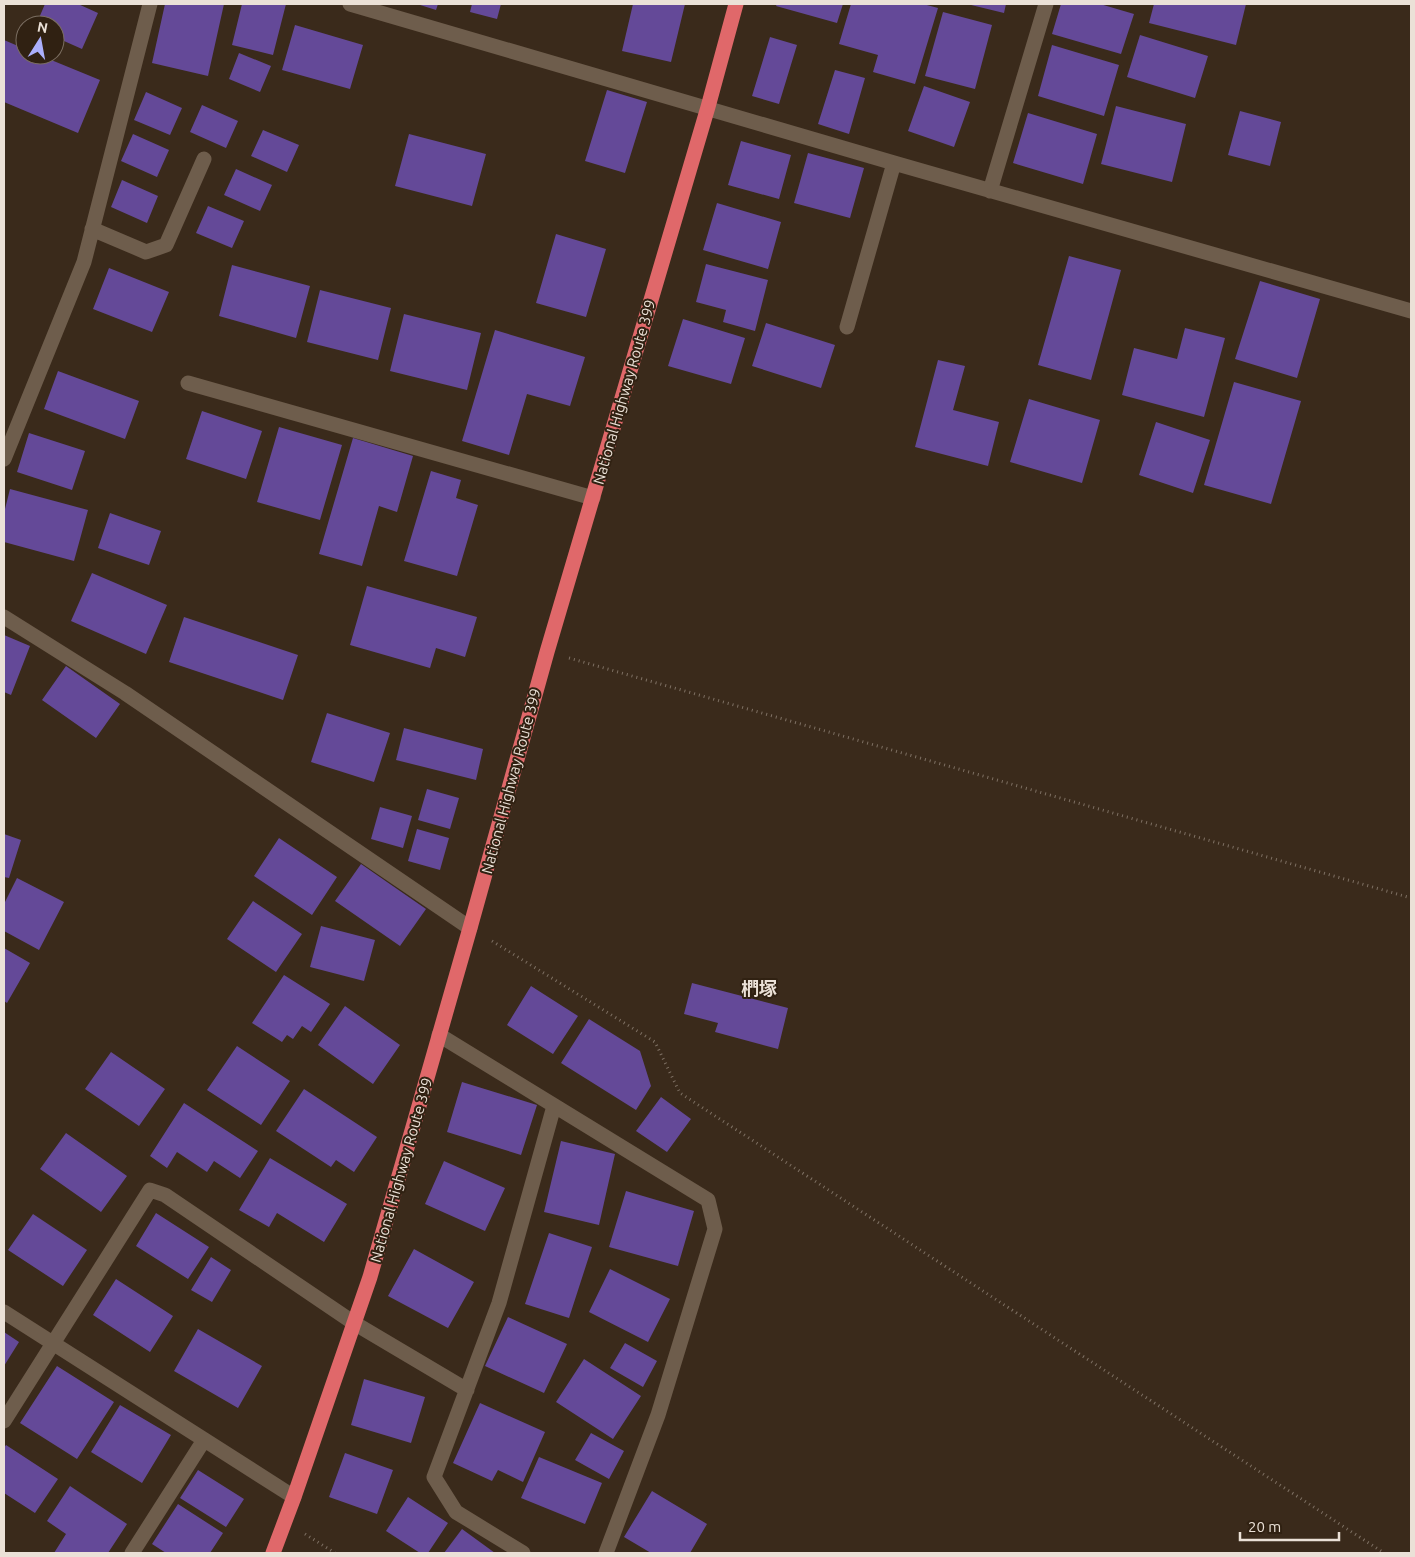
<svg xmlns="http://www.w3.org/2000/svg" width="1415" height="1557" viewBox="0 0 1415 1557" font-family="Ubuntu,'Noto Sans JP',sans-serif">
  <rect width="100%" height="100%" fill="#3a2a1b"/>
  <path fill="#644998" d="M45,4H78L98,13L82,49L55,37V25H36Z
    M165,4H224L208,76L152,63Z
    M242,4H286L273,55L232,45Z
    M417,4H438L436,10Z
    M472,4H501L497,19L470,12Z
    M633,4H685L671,62L622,51Z
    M777,4H843L837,23L776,6Z
    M851,4H923L938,8L915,84L873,72L878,55L839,44Z
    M967,4H1006L1004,13Z
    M1061,4H1100L1134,14L1121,54L1052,34Z
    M1154,4H1246L1236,45L1149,23Z
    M943,12L992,25L975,89L925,76Z
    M295,25L363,45L350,89L282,70Z
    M1140,35L1208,56L1195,98L1127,77Z
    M770,37L797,45L779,104L752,96Z
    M4,40L25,49V55H39L100,80L78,133L4,102Z
    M1052,45L1119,65L1104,116L1038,96Z
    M239,53L271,66L260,92L229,79Z
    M835,70L865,78L849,134L818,124Z
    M924,86L970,102L954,147L908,131Z
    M607,90L647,102L625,173L585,161Z
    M146,92L182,108L170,135L134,120Z
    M202,105L238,121L226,148L190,132Z
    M1116,106L1186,124L1172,182L1101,164Z
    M1240,111L1281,122L1270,166L1228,155Z
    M1028,113L1097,134L1083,184L1013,163Z
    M263,130L299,145L287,172L251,156Z
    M133,134L169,150L157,177L121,161Z
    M409,134L486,154L472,206L395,186Z
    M741,141L791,155L779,199L728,185Z
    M808,153L864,168L850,218L794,203Z
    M236,169L272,185L260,211L224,195Z
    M122,180L158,196L147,223L111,207Z
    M717,203L781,222L768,269L703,250Z
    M208,206L244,221L232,248L196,233Z
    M556,234L606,249L586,317L536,303Z
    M1069,256L1121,270L1091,380L1038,365Z
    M706,264L768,280L755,331L723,322L726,310L696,302Z
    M232,265L310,286L296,338L219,316Z
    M109,268L169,292L152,332L93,309Z
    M1260,281L1320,299L1297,378L1235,359Z
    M320,290L391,308L378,360L307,342Z
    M404,314L481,333L467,390L390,371Z
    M683,319L745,338L731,384L668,366Z
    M766,323L835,345L821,388L752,366Z
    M1185,328L1225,338L1204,417L1122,395L1134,348L1177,359Z
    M495,330L585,357L570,406L527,394L509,455L462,441Z
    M938,360L965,366L953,410L999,422L988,466L915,447Z
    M58,371L139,401L125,439L44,409Z
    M1234,382L1301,401L1271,504L1204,485Z
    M1029,399L1100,420L1082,483L1010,462Z
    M202,411L262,431L246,479L186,459Z
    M1156,422L1210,440L1193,493L1139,475Z
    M279,427L342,445L320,520L257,502Z
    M29,433L85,451L72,490L17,472Z
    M353,438L413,456L397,512L379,506L362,566L319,554Z
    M431,471L461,480L456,498L478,505L457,576L404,561Z
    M10,489L88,510L74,561L4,542V513Z
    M110,513L161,531L149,565L98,548Z
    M92,573L167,605L146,654L71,621Z
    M367,586L477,617L465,657L436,648L430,668L350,645Z
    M184,617L298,655L283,700L169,662Z
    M4,635L30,646L11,695L4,692Z
    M66,666L120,704L96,738L42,700Z
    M327,713L390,733L374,782L311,762Z
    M404,728L483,749L476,780L396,760Z
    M427,789L459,798L450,829L418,820Z
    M380,807L412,816L403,848L371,839Z
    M417,829L449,838L440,870L408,861Z
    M4,834L21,840L9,878L4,877Z
    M279,838L337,877L312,915L254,876Z
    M361,864L426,909L400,946L335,901Z
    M17,878L64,902L39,950L4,931V904Z
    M253,901L302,934L276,972L227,939Z
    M321,926L375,940L364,981L310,967Z
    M4,948L30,963L7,1003L4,1001Z
    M284,975L330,1004L311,1032L302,1026L293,1039L287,1035L282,1042L252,1023Z
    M692,983L788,1008L778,1049L715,1032L718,1023L684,1014Z
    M531,986L578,1016L553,1054L507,1025Z
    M345,1006L400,1045L373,1084L318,1045Z
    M589,1019L640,1051L651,1086L636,1110L561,1063Z
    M237,1046L290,1081L261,1125L207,1090Z
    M111,1052L165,1089L139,1126L85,1089Z
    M462,1082L537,1105L521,1155L447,1132Z
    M304,1089L377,1137L354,1172L336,1160L331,1167L276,1131Z
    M661,1097L691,1119L667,1152L636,1131Z
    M184,1103L258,1151L240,1178L214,1161L207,1172L177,1152L167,1168L150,1156Z
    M66,1133L127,1176L101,1212L40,1169Z
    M561,1141L615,1154L599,1225L544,1212Z
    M270,1158L347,1204L324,1242L277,1213L269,1227L239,1210Z
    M444,1161L505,1188L485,1231L425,1204Z
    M626,1191L694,1211L678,1266L609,1247Z
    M156,1213L209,1247L188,1279L136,1246Z
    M33,1214L87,1250L63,1286L8,1250Z
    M549,1233L592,1247L569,1318L525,1304Z
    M414,1249L474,1282L448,1328L388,1296Z
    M211,1257L231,1270L212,1302L191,1290Z
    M610,1269L670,1299L648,1342L589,1312Z
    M116,1279L173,1316L150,1352L93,1315Z
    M508,1317L567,1344L544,1393L485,1366Z
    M198,1329L262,1366L238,1408L174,1371Z
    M4,1332L19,1342L4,1366Z
    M625,1343L657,1361L643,1387L610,1368Z
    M584,1359L641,1396L613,1439L556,1402Z
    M57,1366L114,1402L77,1459L20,1423Z
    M364,1379L425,1397L411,1443L351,1425Z
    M480,1403L545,1432L523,1482L498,1470L492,1481L453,1463Z
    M120,1405L171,1435L142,1483L91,1452Z
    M591,1433L624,1451L609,1479L575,1460Z
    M6,1445L58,1479L35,1513L4,1493V1448Z
    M345,1453L393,1470L377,1514L329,1497Z
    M539,1457L602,1483L585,1524L521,1498Z
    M198,1470L244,1499L226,1527L180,1498Z
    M70,1486L127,1524L108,1553H54L66,1534L47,1521Z
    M652,1491L707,1524L690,1553H651L624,1537Z
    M408,1497L448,1523L428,1553H420L386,1531Z
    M178,1504L223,1533L210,1553H166L152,1544Z
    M462,1529L495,1553H444Z"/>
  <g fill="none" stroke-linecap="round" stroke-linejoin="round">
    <path stroke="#7f7164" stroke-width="3" stroke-dasharray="1 4" stroke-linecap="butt" d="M569,658L1411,898
      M492,941L655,1042L680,1093L1384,1553
      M305,1534L335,1553"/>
    <path stroke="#6e5d4c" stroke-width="15" d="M350,4L894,163L1411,311
      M990,191L1046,4
      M92,229L146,252L166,245L204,159
      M847,327L894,163
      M188,383L593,498
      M4,459L84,262L150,4
      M4,617L125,693L470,928
      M439,1035L708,1200L715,1229L658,1415L606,1553
      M4,1312L294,1497
      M4,1421L150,1190L165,1195L354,1323L467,1390
      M132,1553L204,1440
      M523,1553L456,1512L434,1477L499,1303L554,1106"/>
    <path stroke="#e0686a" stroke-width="15" d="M273,1553L294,1497L370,1277L470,928L547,652L708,107L736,4"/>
  </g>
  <g text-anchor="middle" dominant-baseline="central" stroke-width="4" stroke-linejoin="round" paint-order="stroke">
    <g font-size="15" fill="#ebe1d7" stroke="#302112">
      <text transform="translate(624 392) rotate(-74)">National Highway Route 399</text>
      <text transform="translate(511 781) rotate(-75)">National Highway Route 399</text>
      <text transform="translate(401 1170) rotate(-74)">National Highway Route 399</text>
    </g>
    <g font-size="18" font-weight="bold" fill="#ebe1d7" stroke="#302112">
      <text x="759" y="988">椚塚</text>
    </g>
  </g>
  <rect width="1415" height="1557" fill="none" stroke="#ebe1d7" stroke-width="10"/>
  <g transform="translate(40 40) rotate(11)"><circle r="24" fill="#302112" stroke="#7b6e61"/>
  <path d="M0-4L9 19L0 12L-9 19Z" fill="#abaffb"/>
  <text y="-8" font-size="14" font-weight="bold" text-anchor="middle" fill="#ebe1d7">N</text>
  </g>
  <path d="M1240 1532v8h99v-8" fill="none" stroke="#ebe1d7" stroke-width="2.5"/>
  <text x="1248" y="1532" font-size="15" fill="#ebe1d7" stroke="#302112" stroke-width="4" paint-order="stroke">20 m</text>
</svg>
